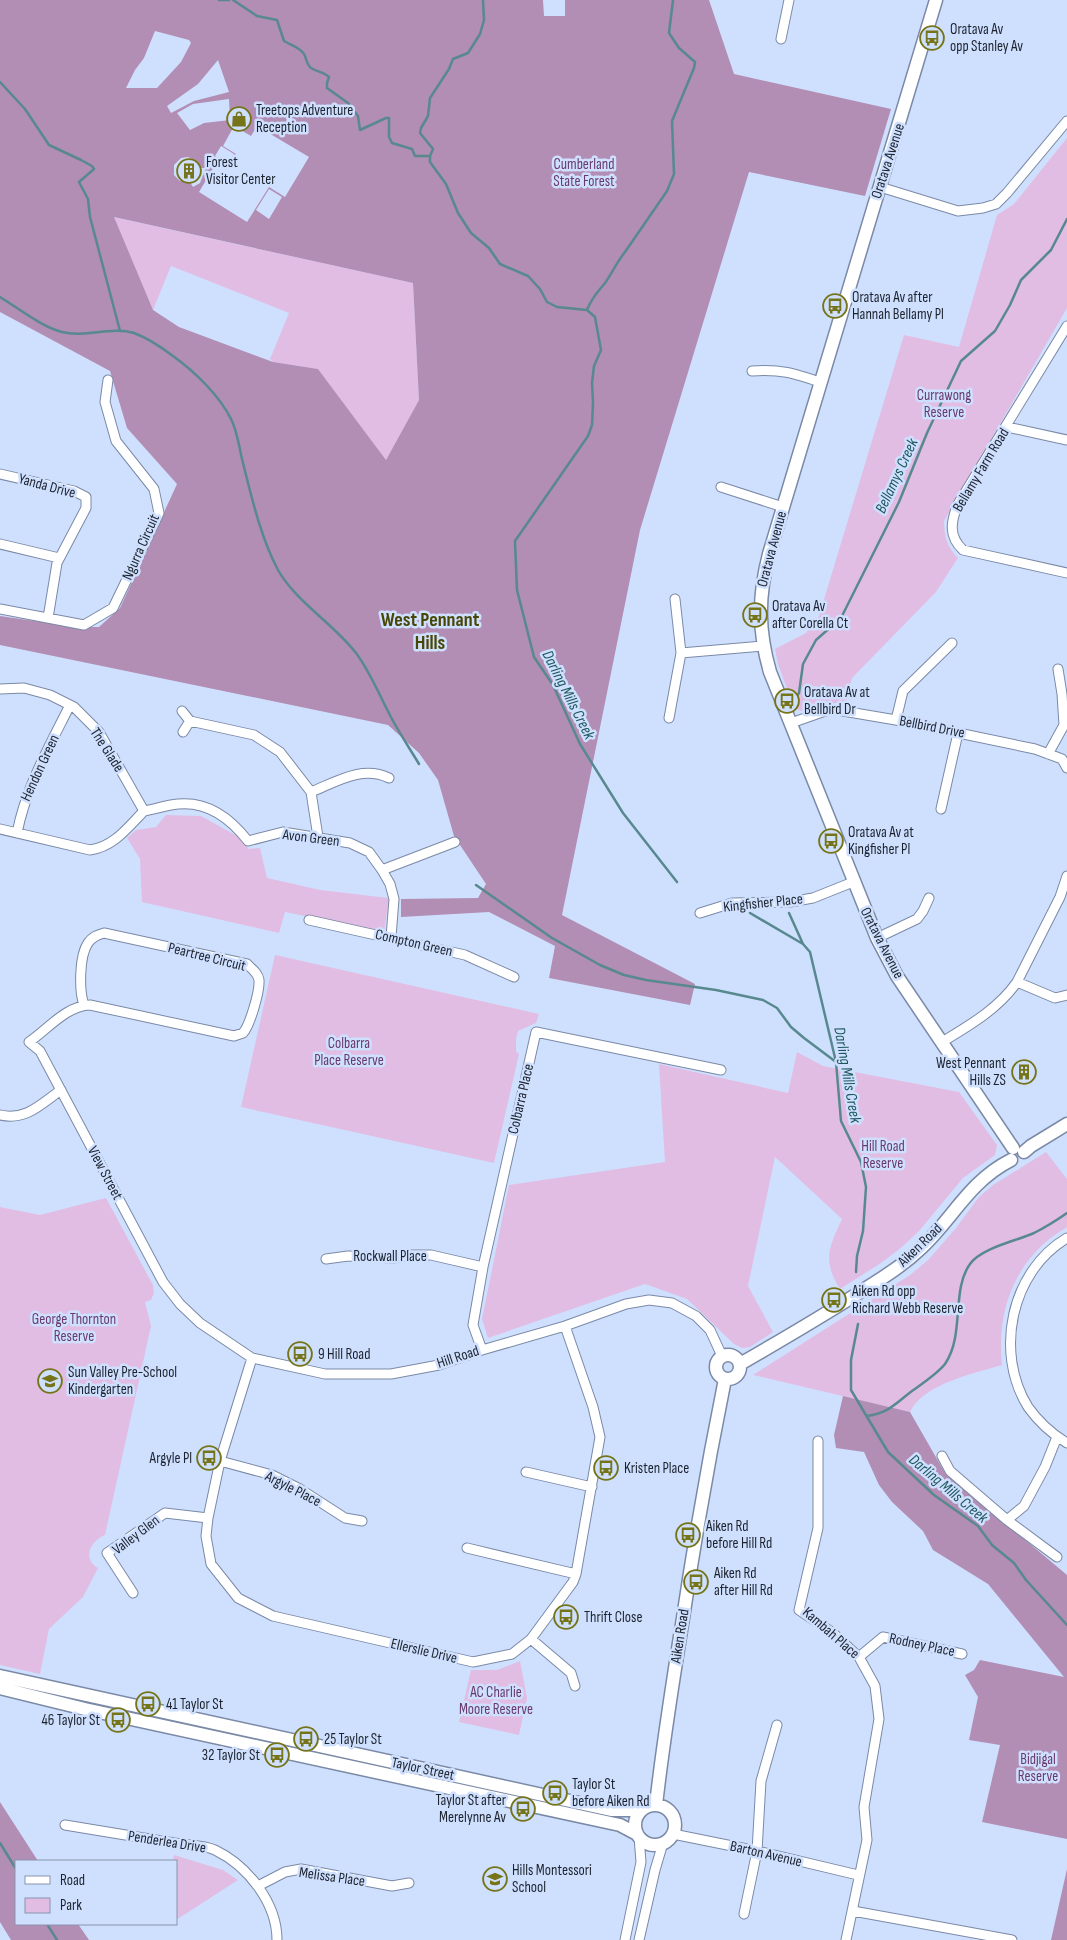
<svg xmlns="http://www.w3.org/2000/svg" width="1067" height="1940" viewBox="0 0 1067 1940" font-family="'Sofia Sans Condensed',sans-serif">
  <rect width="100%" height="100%" fill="#cfe0ff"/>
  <path fill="#e1bde3" d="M1067,138V308L944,521C944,536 947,547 958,558L936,592L852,678L846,703H826L802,711L794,708L778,664L775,649L806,633L819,616L904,335L959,347L997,215L1014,204Z
    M113,217L413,283L419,400L386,460L318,369L273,362L270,359L289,313L171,266L153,310Z
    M166,815L201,816L239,837L249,849L260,848L267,878L320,890L389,898L384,932L285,912L279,933L142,902L140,859L127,838L136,830L156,827Z
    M275,955L539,1014L536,1023L518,1031L516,1039V1051L519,1054L494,1163L241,1107Z
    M797,1052L823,1066L959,1092L997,1145L995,1155L963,1178L919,1231L902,1247L881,1263L840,1289C822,1261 829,1247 842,1219L775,1157L748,1286L773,1332L750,1347L742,1348L734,1344L687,1299L645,1284L488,1338L482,1319L509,1185L665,1162L659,1064L788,1093Z
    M1046,1152L1067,1179V1227C1016,1257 996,1308 1002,1365C975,1373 923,1384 910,1412L753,1375L910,1275L928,1260L956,1228L979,1197L993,1185Z
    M106,1198L153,1285L154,1293L151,1300L145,1302L151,1326L105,1535C90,1541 82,1559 98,1568L83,1597L49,1629L40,1674L0,1665V1207L40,1215Z
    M520,1661L527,1698L519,1735L459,1722L471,1670H497Z
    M174,1855L223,1870L238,1880L176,1920V1861H173Z"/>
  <path fill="#b28db4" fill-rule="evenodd" d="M0,0H543L544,16H565V0H709L734,74L891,109L865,196L749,172L640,530L562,915L695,984L690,1005L549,978L555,946L489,912L401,917V899L478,898L486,884L454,836L438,780L419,753L388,725L0,645V616L76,627H99L120,608L177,484L127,428L110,371L0,312ZM155,31L189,40L191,43L181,62L157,88H126L135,70L144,58ZM218,60L229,92L194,101L171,113L167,106L198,84ZM229,99L230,120L204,123L190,130L177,113L193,104ZM238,113L251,120L246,129L233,121ZM234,126L251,136L257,126L309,157L285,197L269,187L247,222L199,192L218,160L229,165L236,154L223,146ZM221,146L234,154L228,164L215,156ZM188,157L192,159L198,168H206L200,183L193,187L190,182L180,181L174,175V165L181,158ZM269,189L282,197L269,219L256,210ZM114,217L413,283L419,400L386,460L318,369L273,362L179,327L153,310Z
    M843,1396L910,1412L945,1473L1067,1575V1839L982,1822L1000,1745L969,1740L978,1697L965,1675L974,1670L980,1660L1064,1677L988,1584L933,1550L923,1531L892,1502L879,1485L864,1452L836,1448L834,1435Z
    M0,1802L38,1861H16V1924H78L89,1940H11L0,1922Z
    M1067,1869V1940H1051Z"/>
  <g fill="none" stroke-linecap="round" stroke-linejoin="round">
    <path stroke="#58898f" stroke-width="2.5" d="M219,0H229
      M233,0L257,16L277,20L284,41C290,45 300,47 304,54C307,59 306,64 311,68C317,72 324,72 329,77L327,83V88L348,103L358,116L360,130L386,118H389V137L392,143L412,149L415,156H430V162L446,184L458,213L471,233L489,248L500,264L528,276L540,289L547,302L557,307L587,310
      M0,82L25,109L49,145L81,160L92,166L94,169L79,182L88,199L90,217L120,331
      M430,156L433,149L420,133L421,128L428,116L430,98L449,69L453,59L468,53L480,34L484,20L483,0
      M0,297C18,308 42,327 62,332C86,338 111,326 134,333C148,338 161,347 173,356C195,372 219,395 231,419C238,433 239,448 243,463C252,499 261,538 278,570C297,603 333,623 356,653C371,673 380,697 392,719C400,734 410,749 419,764
      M587,310L595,317L601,350L594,366L592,383L593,402L592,425L588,436L515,541L517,590L534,657L553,685L580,744L623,813L677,882
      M587,310C592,297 597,293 605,283C612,273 617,262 625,252L667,191L674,174L672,121L694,68L695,62L679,48L669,33L673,0
      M794,700L799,693L803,664L816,640L841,618L899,502L927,433L961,361L995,331L1010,305L1021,280L1051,250L1067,219
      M476,885L552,938L600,965L624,975L646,980L716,990L763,1000L777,1008L791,1027L804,1038L836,1062
      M750,913L803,944L810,952L836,1062L841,1121L861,1162L866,1187L863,1231L857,1256L856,1272
      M789,913L803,944
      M858,1324L851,1360V1390L888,1452L934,1495L978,1526L992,1545L1014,1563L1026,1580L1067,1625
      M867,1416C889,1413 896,1403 912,1391C923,1383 937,1374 945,1364C965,1335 951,1290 970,1264C981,1248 1016,1241 1034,1233C1046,1227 1057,1220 1067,1213
      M0,1843L16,1869
      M47,1924L57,1940"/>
    <g stroke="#7a89a6" stroke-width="11">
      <path id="street" d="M781,39L789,0
        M880,187L958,211L983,208L996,204L1007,193L1067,121
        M1067,326L958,504C951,521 948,536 963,550L1067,573
        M752,371C781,369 793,373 820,382
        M1007,427L1067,440
        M0,474L74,491L86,497V508L57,563L48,618
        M721,487L783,507
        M0,544L59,558
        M0,609L84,625L113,608L159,513L154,489L116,441L105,402L108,380
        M681,653L763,646
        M0,689L24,688L50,695L74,707L99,732L144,811
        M182,711L190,721L254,735L280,752L311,792L318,837
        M669,718L681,653L675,599
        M896,720L903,691L952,643
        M791,723L831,709L896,720L1035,749L1062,759L1067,768
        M183,732L190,721
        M1048,754L1064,725L1062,694L1058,669
        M311,792C336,782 362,765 389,778
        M941,809L958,733
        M144,811C155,809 167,805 178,804C208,801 231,819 248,841L283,832L350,843L369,852L382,870L390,884L394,899L391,937
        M0,829L90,850C114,847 128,827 144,811
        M17,833C26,787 49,747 70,705
        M382,870L455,842
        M700,913L732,903L790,902L813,898L853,882
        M309,920L465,955L514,977
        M877,938L917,919L923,911L929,898
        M1017,982L1055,998L1067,995
        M84,1005C79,991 79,956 88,943C92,937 97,935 104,933L247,964C252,969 258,973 259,980C260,991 250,1025 243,1033L234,1036L90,1005C66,1006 48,1029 29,1042L40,1051L163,1282L180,1304L200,1323L252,1358L325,1374H391L439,1365L482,1350L565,1326L626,1304L649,1300L672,1303L696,1316L710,1330L722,1356
        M942,1042C970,1025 998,1009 1017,982L1060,897L1067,876
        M0,1115C26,1121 41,1104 61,1090
        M1067,1238C1011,1271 994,1352 1028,1407C1038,1421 1052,1434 1067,1443
        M326,1259L348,1256L394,1258L410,1255H431L483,1267
        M482,1350L473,1325L483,1267L536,1032L721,1070
        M252,1358L220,1461L208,1518L206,1536L211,1564L238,1598L273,1616L473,1662L512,1654L531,1639L573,1582L576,1574L600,1437L593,1407L565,1326
        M818,1441V1528L799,1610L833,1633L859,1657L875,1686L879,1719L864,1807L867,1840L846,1940
        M942,1456L950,1471L1007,1520L1057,1557
        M220,1461L272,1475L300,1489L345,1518L362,1521
        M526,1472L592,1487
        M1007,1520L1024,1506L1045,1467L1057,1437
        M467,1548L576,1574
        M133,1593L107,1553L165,1513L208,1518
        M531,1639L571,1673L575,1686
        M859,1657L883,1637L962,1654
        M65,1825C101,1831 137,1837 174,1843C186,1845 204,1845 215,1850C248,1866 277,1903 277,1940
        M673,1834L757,1851L858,1875
        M258,1886L285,1872L301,1869L392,1886L409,1883
        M853,1911L1012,1940
        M744,1914L757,1851L761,1781L777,1725
        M625,1940L641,1862L639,1837
        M639,1940L655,1870L663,1843"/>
    </g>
    <g stroke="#7a89a6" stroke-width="15">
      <path id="secondary" d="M936,0L769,554C758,597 758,630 770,672L877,938L897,976L1013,1148
        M1024,1152L1031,1146L1067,1124
        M716 1367a12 12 0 1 1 24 0a12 12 0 1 1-24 0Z
        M740,1364C780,1341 819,1318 857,1294C879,1280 901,1267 919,1250C953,1219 968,1182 1011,1160
        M0,1676L611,1810H642
        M0,1688L85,1709L620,1825L637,1834
        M656,1805C663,1742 673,1680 683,1618C695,1538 709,1458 725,1379
        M635 1825a20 20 0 1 1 40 0a20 20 0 1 1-40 0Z"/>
    </g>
    <use href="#street" stroke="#fff" stroke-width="9"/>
    <use href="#secondary" stroke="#fff" stroke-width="12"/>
  </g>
  <defs>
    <g id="bus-ring" transform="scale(1.25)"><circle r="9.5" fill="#cfe0ff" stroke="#767418" stroke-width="1.5"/><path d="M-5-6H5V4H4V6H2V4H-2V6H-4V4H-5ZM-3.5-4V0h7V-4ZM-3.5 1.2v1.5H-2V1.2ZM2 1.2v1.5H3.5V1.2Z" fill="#767418"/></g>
    <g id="shop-ring" transform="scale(1.25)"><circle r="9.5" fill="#cfe0ff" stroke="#767418" stroke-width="1.5"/><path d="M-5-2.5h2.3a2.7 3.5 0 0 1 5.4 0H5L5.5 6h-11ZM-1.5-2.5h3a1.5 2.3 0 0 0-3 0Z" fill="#767418"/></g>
    <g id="building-ring" transform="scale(1.25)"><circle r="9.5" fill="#cfe0ff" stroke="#767418" stroke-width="1.5"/><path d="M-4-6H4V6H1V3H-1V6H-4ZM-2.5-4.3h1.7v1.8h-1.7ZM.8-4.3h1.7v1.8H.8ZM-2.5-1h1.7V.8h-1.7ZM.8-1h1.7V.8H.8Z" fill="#767418"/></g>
    <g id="school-ring" transform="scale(1.25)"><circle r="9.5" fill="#cfe0ff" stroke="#767418" stroke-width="1.5"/><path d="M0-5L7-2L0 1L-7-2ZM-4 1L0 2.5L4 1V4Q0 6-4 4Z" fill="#767418"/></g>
  </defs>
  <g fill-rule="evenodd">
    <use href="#bus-ring" x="932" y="38"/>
    <use href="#shop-ring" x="239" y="119"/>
    <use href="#building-ring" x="189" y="171"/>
    <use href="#bus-ring" x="835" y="306"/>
    <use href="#bus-ring" x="755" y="615"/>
    <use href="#bus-ring" x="787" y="701"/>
    <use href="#bus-ring" x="831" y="841"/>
    <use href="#building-ring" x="1024" y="1072"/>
    <use href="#bus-ring" x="834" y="1300"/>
    <use href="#bus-ring" x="300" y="1354"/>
    <use href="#school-ring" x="50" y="1381"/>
    <use href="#bus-ring" x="209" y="1458"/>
    <use href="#bus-ring" x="606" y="1468"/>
    <use href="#bus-ring" x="688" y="1535"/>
    <use href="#bus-ring" x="696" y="1582"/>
    <use href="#bus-ring" x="566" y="1617"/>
    <use href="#bus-ring" x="148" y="1704"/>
    <use href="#bus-ring" x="118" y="1720"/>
    <use href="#bus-ring" x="306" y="1739"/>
    <use href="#bus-ring" x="277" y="1755"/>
    <use href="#bus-ring" x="555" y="1793"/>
    <use href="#bus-ring" x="523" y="1809"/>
    <use href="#school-ring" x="495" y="1879"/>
  </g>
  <g text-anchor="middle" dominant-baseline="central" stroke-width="5" stroke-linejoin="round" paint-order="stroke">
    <g font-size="15" fill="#1d232e" stroke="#cfe0ff" text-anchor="start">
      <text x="950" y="29">Oratava Av<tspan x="950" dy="17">opp Stanley Av</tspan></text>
      <text x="256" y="110">Treetops Adventure<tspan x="256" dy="17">Reception</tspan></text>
      <text x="206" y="162">Forest<tspan x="206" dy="17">Visitor Center</tspan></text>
      <text x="852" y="297">Oratava Av after<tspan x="852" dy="17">Hannah Bellamy Pl</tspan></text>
      <text x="772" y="606">Oratava Av<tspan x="772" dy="17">after Corella Ct</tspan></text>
      <text x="804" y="692">Oratava Av at<tspan x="804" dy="17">Bellbird Dr</tspan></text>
      <text x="848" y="832">Oratava Av at<tspan x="848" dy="17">Kingfisher Pl</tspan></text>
      <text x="1006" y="1063" text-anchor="end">West Pennant<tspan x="1006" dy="17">Hills ZS</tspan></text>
      <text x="852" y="1291">Aiken Rd opp<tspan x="852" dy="17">Richard Webb Reserve</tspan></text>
      <text x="318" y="1354">9 Hill Road</text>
      <text x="68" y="1372">Sun Valley Pre-School<tspan x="68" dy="17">Kindergarten</tspan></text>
      <text x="192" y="1458" text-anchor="end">Argyle Pl</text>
      <text x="624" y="1468">Kristen Place</text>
      <text x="706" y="1526">Aiken Rd<tspan x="706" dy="17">before Hill Rd</tspan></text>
      <text x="714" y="1573">Aiken Rd<tspan x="714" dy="17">after Hill Rd</tspan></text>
      <text x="584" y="1617">Thrift Close</text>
      <text x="166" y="1704">41 Taylor St</text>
      <text x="100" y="1720" text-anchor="end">46 Taylor St</text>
      <text x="324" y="1739">25 Taylor St</text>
      <text x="260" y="1755" text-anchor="end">32 Taylor St</text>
      <text x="572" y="1784">Taylor St<tspan x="572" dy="17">before Aiken Rd</tspan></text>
      <text x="506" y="1800" text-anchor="end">Taylor St after<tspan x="506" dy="17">Merelynne Av</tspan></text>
      <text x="512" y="1870">Hills Montessori<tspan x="512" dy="17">School</tspan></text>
    </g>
    <g font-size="15" fill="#1d232e" stroke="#cfe0ff">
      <text transform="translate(888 161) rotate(-72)">Oratava Avenue</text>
      <text transform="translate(981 470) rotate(-59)">Bellamy Farm Road</text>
      <text transform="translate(47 486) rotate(15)">Yanda Drive</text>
      <text transform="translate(141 547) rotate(-66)">Ngurra Circuit</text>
      <text transform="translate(772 549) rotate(-75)">Oratava Avenue</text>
      <text transform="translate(932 727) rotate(11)">Bellbird Drive</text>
      <text transform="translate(107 750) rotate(57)">The Glade</text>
      <text transform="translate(40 768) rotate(-65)">Hendon Green</text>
      <text transform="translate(311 838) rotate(7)">Avon Green</text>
      <text transform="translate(763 903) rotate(-6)">Kingfisher Place</text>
      <text transform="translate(414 943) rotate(13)">Compton Green</text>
      <text transform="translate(882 943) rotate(63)">Oratava Avenue</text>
      <text transform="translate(207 957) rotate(14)">Peartree Circuit</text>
      <text transform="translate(521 1099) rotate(-77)">Colbarra Place</text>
      <text transform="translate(105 1173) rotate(62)">View Street</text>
      <text transform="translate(920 1245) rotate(-44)">Aiken Road</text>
      <text x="390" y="1256">Rockwall Place</text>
      <text transform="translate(458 1357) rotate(-18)">Hill Road</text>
      <text transform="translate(293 1489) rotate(27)">Argyle Place</text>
      <text transform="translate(136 1535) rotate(-37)">Valley Glen</text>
      <text transform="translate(831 1633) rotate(41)">Kambah Place</text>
      <text transform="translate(680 1636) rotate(-81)">Aiken Road</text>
      <text transform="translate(922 1645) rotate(12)">Rodney Place</text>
      <text transform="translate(424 1651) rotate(13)">Ellerslie Drive</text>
      <text transform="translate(423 1769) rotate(12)">Taylor Street</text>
      <text transform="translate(167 1842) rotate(9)">Penderlea Drive</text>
      <text transform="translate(766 1854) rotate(13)">Barton Avenue</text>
      <text transform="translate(332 1877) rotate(8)">Melissa Place</text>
    </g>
    <g font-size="15" fill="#69396c" stroke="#cfe0ff">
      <text x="584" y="164">Cumberland<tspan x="584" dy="17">State Forest</tspan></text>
      <text x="944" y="395">Currawong<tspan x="944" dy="17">Reserve</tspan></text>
      <text x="349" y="1043">Colbarra<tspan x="349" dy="17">Place Reserve</tspan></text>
      <text x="883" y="1146">Hill Road<tspan x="883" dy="17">Reserve</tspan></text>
      <text x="74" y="1319">George Thornton<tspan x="74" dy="17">Reserve</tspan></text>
      <text x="496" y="1692">AC Charlie<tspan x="496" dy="17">Moore Reserve</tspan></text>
      <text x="1038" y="1759">Bidjigal<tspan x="1038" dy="17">Reserve</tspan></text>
    </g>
    <g font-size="16" font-style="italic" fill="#1d575b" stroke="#cfe0ff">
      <text transform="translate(897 476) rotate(-65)">Bellamys Creek</text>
      <text transform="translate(568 695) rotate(63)">Darling Mills Creek</text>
      <text transform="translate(847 1075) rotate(80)">Darling Mills Creek</text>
      <text transform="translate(948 1489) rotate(40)">Darling Mills Creek</text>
    </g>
    <g font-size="20" font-weight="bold" fill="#484605" stroke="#cfe0ff">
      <text x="430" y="620">West Pennant<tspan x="430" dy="23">Hills</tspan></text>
    </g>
  </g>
  <rect x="15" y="1860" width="162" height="65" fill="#cfe0ff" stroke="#8894ab"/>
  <rect x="25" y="1876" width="25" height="8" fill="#ffffff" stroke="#8894ab"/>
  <text x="60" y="1885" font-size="15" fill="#1d232e">Road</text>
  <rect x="25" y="1898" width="25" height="15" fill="#e1bde3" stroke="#8894ab"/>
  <text x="60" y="1910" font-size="15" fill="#1d232e">Park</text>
</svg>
